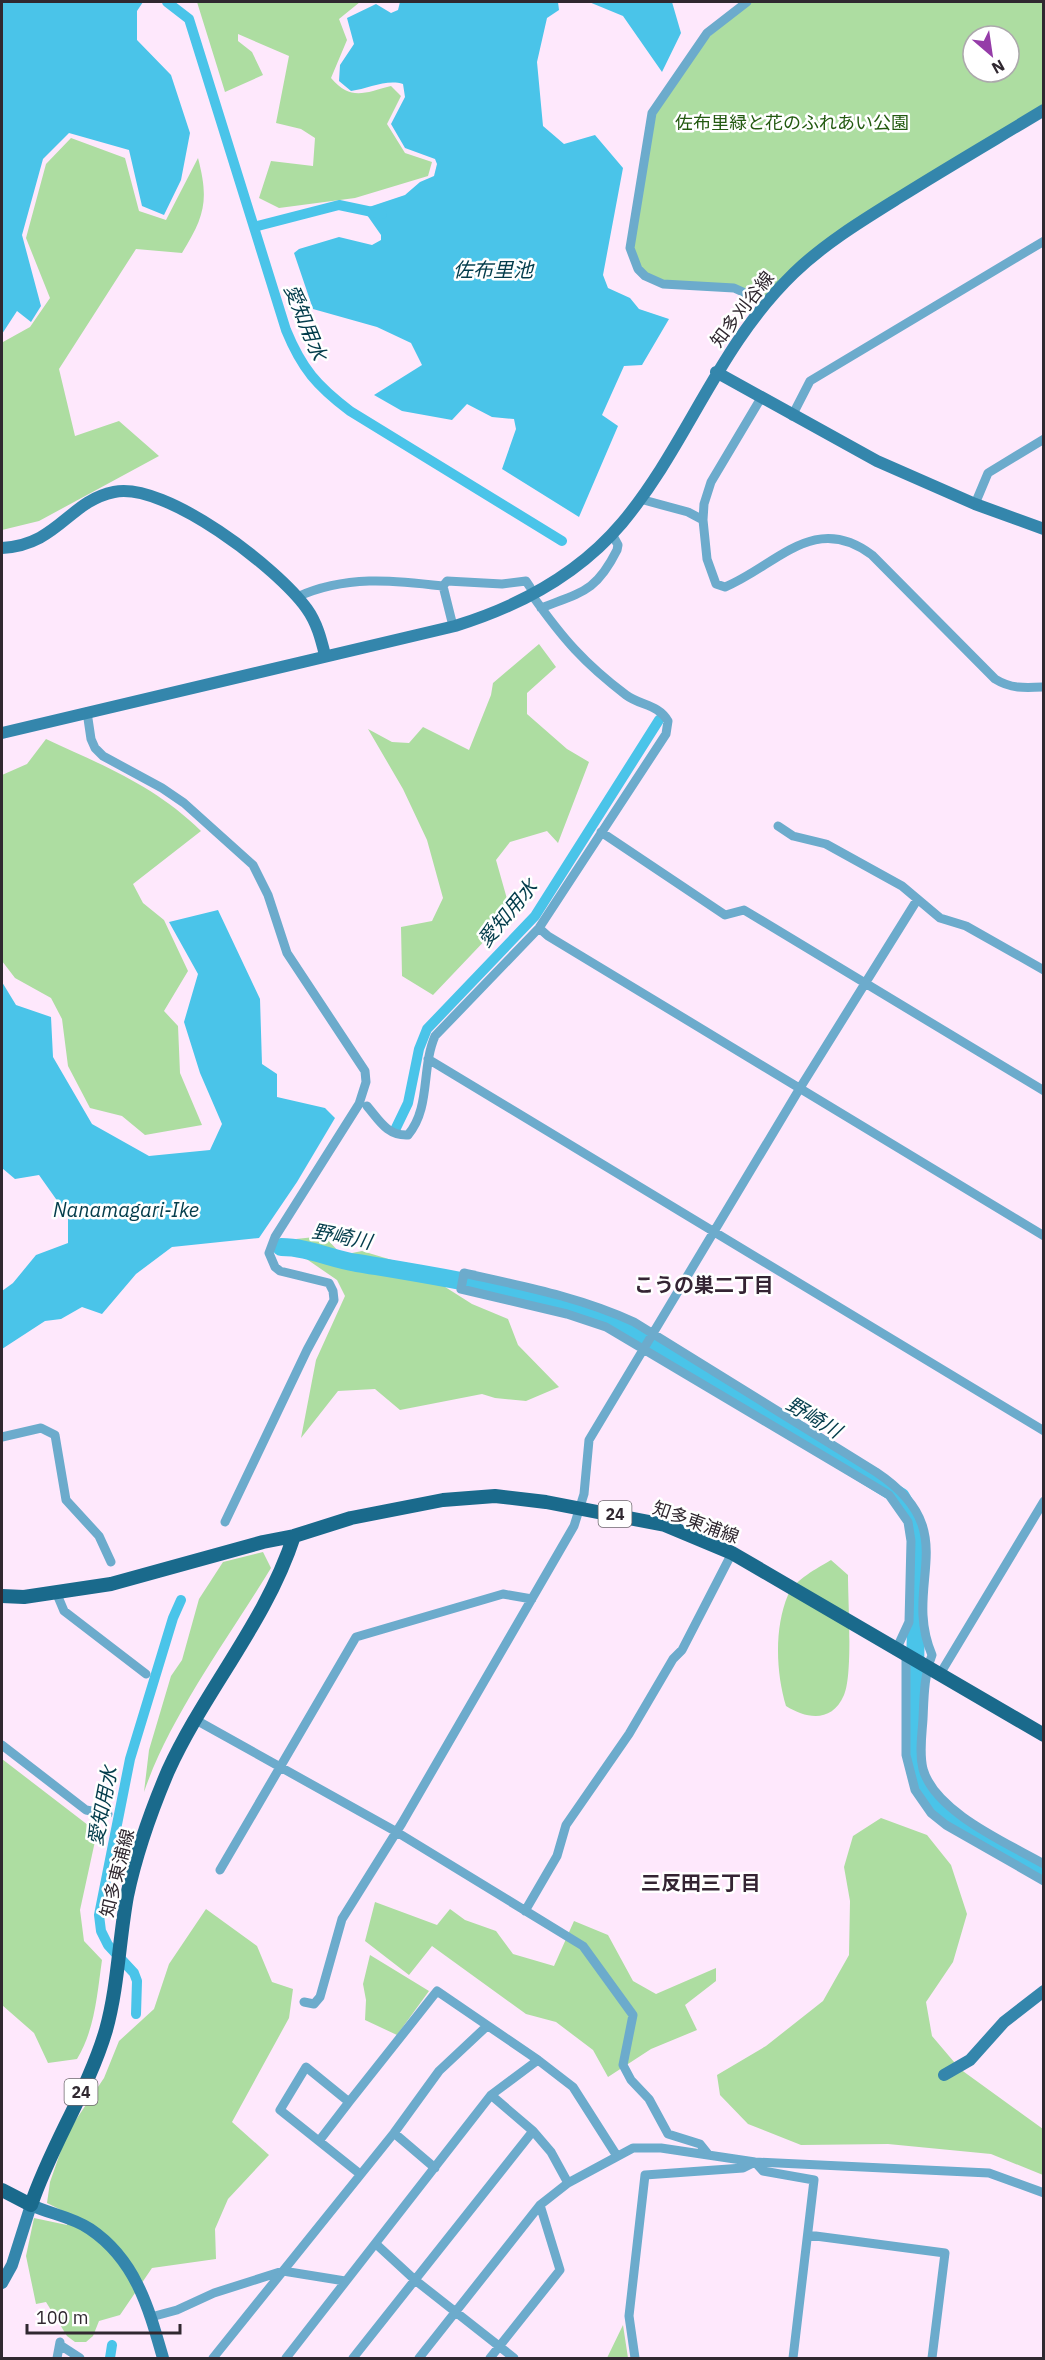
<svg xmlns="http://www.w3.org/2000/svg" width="1045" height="2360" viewBox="0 0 1045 2360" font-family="'IBM Plex Sans','Noto Sans JP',sans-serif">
  <rect width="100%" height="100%" fill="#fee8fc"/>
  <path fill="#addda1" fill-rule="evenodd" d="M197,2H360L339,19L347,40L331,78C351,101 364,93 391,86L401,96L387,124L405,153L432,162L428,176L355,198L279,208L259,198L271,161L313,166L315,138L301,129L276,123L289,56L238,34V41L252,52L263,75L225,92Z
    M747,2H1043V110L860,222L763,306L734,288L691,286L645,276L631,255L652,113L696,49ZM973,36H1009V72H973Z
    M71,138L125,158L139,211L166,220L198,158C209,200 205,216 182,253L136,249L59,369L75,436L119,421L159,456L39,521L2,530L3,342L30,327L50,298L26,238L46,164Z
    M539,644L556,667L527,693V714L567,749L589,762L558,843L547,831L510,842L496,860L511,913L433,995L402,976L401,927L432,921L443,898L427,840L403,789L368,729L392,742L409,743L423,727L469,750L491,695L493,683Z
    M46,739C104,766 154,785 201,831L133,884L143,903L164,920L188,971L164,1011L178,1026L180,1073L202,1125L145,1135L122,1116L90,1108L68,1066L62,1019L51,998L15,978L2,961V775L27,764Z
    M324,1236L342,1255L362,1251L412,1266L472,1304L508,1319L518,1345L559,1387L526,1401L495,1398L482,1394L400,1410L375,1389L338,1391L301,1438L316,1360L345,1296L337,1280L305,1258L296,1239Z
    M263,1552L271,1568C229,1637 170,1716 144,1792L149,1750L171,1676L182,1660L199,1599L223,1562Z
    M831,1560L848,1575C848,1601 853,1675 844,1695C832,1723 807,1719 786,1706C776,1673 774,1628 788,1595C796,1579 816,1569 831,1560Z
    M2,1759L97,1832L80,1910L84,1941L102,1960C97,1995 95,2029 77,2059L48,2063L34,2033L2,2005Z
    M881,1818L927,1835L951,1865L967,1914L953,1962L926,2002L932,2036L960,2069L1043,2129V2175L991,2154L888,2144L801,2145L748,2124L720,2095L717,2075L766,2046L823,2001L849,1955L850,1901L844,1867L853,1836Z
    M375,1902L437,1925L450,1909L465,1920L496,1931L513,1954L554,1966L574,1921L608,1935L633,1981L656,1994L716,1968V1981L685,2005L697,2030L651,2049L608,2077L593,2050L556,2022L526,2014L432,1946L409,1975L365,1941Z
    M206,1909L257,1946L272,1982L293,1989L289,2018L232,2122L269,2155L228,2199L215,2229L216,2259L152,2268L120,2315L99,2321L93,2336L86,2342H75L67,2336L46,2302L36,2304L26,2256L34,2218L67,2225L69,2214L47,2203L50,2182L67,2133L104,2078L119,2041L154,2009L169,1964Z
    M370,1955L429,1991L397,2035L365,2020L366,2000L363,1984Z
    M623,2325L628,2358H607Z"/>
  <path fill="#4ac4e9" d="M2,2H143L137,11V40L171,75L190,133L181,180L164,215L142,206L129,150L69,133L43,159L22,235L41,306L31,322L17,311L2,334Z
    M400,2H558L559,10L547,18L537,62L543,126L564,144L595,135L623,168L603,275L608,288L630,298L639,309L669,319L642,365L624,366L602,415L618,426L579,517L502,469L516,429L514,419L492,417L467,404L452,420L402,411L374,395L422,365L411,343L377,327L313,309L294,253L299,249L339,237L372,245L381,240V235L367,215L369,207L405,195L420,182L434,176L437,164L435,159L405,148L391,124L405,97L403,84C386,79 368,89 351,91L339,81L340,65L354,44L347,18L376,4L391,13L398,10Z
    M589,2H672L681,33L662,72L623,16Z
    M218,910L260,999L262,1064L277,1074V1097L325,1108L335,1118L297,1182L259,1238L172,1247L136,1274L102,1314L82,1307L61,1319L45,1321L2,1349V1291L13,1283L36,1255L68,1243V1216L39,1175L15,1179L2,1168V982L16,1005L51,1017L53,1057L92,1124L149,1156L210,1150L222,1124L200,1073L184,1022L198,974L169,922Z"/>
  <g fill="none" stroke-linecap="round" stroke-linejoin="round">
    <path stroke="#4ac4e9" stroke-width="10" d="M167,2L189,19L286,330C302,369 317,386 350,411L562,541
      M254,227L339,205L382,214
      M395,1130L408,1103L419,1049L427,1029L535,916L659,720
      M136,2014L137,1981L134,1973L108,1945L101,1931L99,1915L130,1759L173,1618L181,1600
      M110,2358L112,2345"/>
    <path stroke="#4ac4e9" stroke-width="18" d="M281,1247C308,1247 331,1259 357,1263C447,1278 542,1292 626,1328L901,1497L916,1524L918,1540L913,1755C918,1800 951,1818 987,1840C1005,1851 1024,1862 1044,1873"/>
    <path stroke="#6cabcc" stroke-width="9" d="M747,2L707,33L652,113L630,248L638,269L645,276L663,284L734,288L754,297L763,306
      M761,398L711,482L704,504L703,520L707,559L716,584L725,587C776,566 814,511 872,555L995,679C1011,689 1025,688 1044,687
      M792,416L810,381L1044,241
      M640,499L688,512L703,520
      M975,504L988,473L1044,439
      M443,586L453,626
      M297,597C345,575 393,580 443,586L447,581L502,584L526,581L530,587
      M541,608C582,592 596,592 617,550L618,545L612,534
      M87,712L91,739L95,748L103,756L162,788L184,803L253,865L268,895L287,953L365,1071L366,1082L359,1104L275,1237L269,1253L275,1267L280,1271L329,1283L333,1291L334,1300L307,1350L225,1522
      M778,826L793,836L826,844L902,886L940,918L966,926L1044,970
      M601,832L725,915L744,910L1044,1091
      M539,928L548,936L1044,1236
      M428,1059L1044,1431
      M367,1106C379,1120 387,1136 408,1135C431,1108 421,1068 435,1036L539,928L666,734L668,721C658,704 641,706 626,695C584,663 563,639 532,595
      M2,1437L41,1428L55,1435L66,1500L99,1536L111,1562
      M56,1592L64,1611L146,1674
      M896,1650L909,1622L911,1541L908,1522L889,1495L606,1327L567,1314L461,1289L464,1273C522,1286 580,1297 634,1322L876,1472C966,1532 901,1582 932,1655C924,1676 924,1697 923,1719C922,1735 919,1753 923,1769C935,1812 1007,1843 1044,1864
      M906,1656V1755L915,1790L931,1813L946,1825L1044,1881
      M940,1674L1044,1501
      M196,1720L395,1831L583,1946L633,2015L623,2065L631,2080L649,2099L668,2134L700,2144L708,2154
      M2,1745L86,1810L108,1814
      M220,1870L356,1637L503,1594L532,1599
      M525,1911L557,1856L566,1825L629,1734L673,1659L682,1650L732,1553
      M304,2002L314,2004L320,1997L342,1919L402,1823L574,1526L584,1494L589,1440L800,1088L917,900
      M533,2131L551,2152L568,2183
      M394,2133L435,2168
      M319,2141L349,2102
      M755,2162L763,2171L814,2180L793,2358
      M360,2174L280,2110L306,2067L349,2102L437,1991L538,2060L573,2087L617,2156
      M808,2235L945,2253L932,2358
      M376,2244L415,2280L514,2358
      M151,2317L177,2310L214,2293L283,2271L345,2281
      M60,2345L80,2358
      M57,2358L60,2342
      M213,2358L394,2133L439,2071L487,2026
      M286,2358L491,2095L538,2060
      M353,2358L533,2131L491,2095
      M419,2358L540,2205L568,2183L633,2148H661L755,2162L989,2173L1044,2193
      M490,2358L560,2270L540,2205
      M635,2358L629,2316L645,2175L743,2168L755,2162"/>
    <path stroke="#3486ac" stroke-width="12" d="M716,372L877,461L975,504L1044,529
      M2,548C58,545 69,501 114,492C165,481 278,568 307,609C317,623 321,639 325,655
      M2,733L455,626C520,606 578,575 622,523C688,444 717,347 794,273C825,243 863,220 900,197C948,167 996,139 1044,110
      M944,2075L970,2060L1004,2022L1044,1991
      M2,2283L12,2265L31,2205C50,2214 73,2217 90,2229C136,2260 149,2309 163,2358"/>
    <path stroke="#1a6a8c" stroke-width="14" d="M2,1596L24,1597L111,1584L263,1542L294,1536L351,1518L443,1500L495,1496L546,1502L665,1525L732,1553L1044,1735
      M2,2190L31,2205C51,2145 88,2091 106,2030C118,1987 119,1940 127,1896C136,1853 151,1811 168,1771C205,1690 266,1622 294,1536"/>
  </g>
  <g text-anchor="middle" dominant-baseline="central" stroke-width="5" stroke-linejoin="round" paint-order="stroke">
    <g fill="#fff" stroke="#6e686e" stroke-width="1.5">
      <rect x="598.5" y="1501" width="33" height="26" rx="4.5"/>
      <rect x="64.5" y="2079" width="33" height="26" rx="4.5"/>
    </g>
    <g font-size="16" font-weight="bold" fill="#302830">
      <text x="615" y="1514">24</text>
      <text x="81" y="2092">24</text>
    </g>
    <g font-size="18" fill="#235a11" stroke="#fff">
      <text x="792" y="122">佐布里緑と花のふれあい公園</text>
    </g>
    <g font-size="18" fill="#302830" stroke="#fff">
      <text transform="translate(742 309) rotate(-52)">知多刈谷線</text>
      <text transform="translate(696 1522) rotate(20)">知多東浦線</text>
      <text transform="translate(117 1873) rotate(-76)">知多東浦線</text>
    </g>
    <g font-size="20" font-style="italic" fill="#033c4b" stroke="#fff">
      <text x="493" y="269">佐布里池</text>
      <text transform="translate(306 322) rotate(68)">愛知用水</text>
      <text transform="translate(507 913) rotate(-50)">愛知用水</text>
      <text x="126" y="1209">Nanamagari-Ike</text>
      <text transform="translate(342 1236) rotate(11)">野崎川</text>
      <text transform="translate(814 1417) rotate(31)">野崎川</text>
      <text transform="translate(102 1806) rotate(-79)">愛知用水</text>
    </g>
    <g font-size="20" font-weight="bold" fill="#342433" stroke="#fff">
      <text x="704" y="1284">こうの巣二丁目</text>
      <text x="701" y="1882">三反田三丁目</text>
    </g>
  </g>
  <rect width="1045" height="2360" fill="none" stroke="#302830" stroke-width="6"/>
  <g transform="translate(991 54) rotate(151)"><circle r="28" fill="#ffffff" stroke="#aca9ac" stroke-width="1.5"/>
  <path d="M0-4.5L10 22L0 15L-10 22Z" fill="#953ca8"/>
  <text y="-9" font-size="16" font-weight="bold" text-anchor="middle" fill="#302830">N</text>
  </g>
  <path d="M27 2324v9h153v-9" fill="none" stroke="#302830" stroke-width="3"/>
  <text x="36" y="2324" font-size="18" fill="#302830" stroke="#ffffff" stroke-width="4.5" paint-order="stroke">100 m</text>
</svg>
